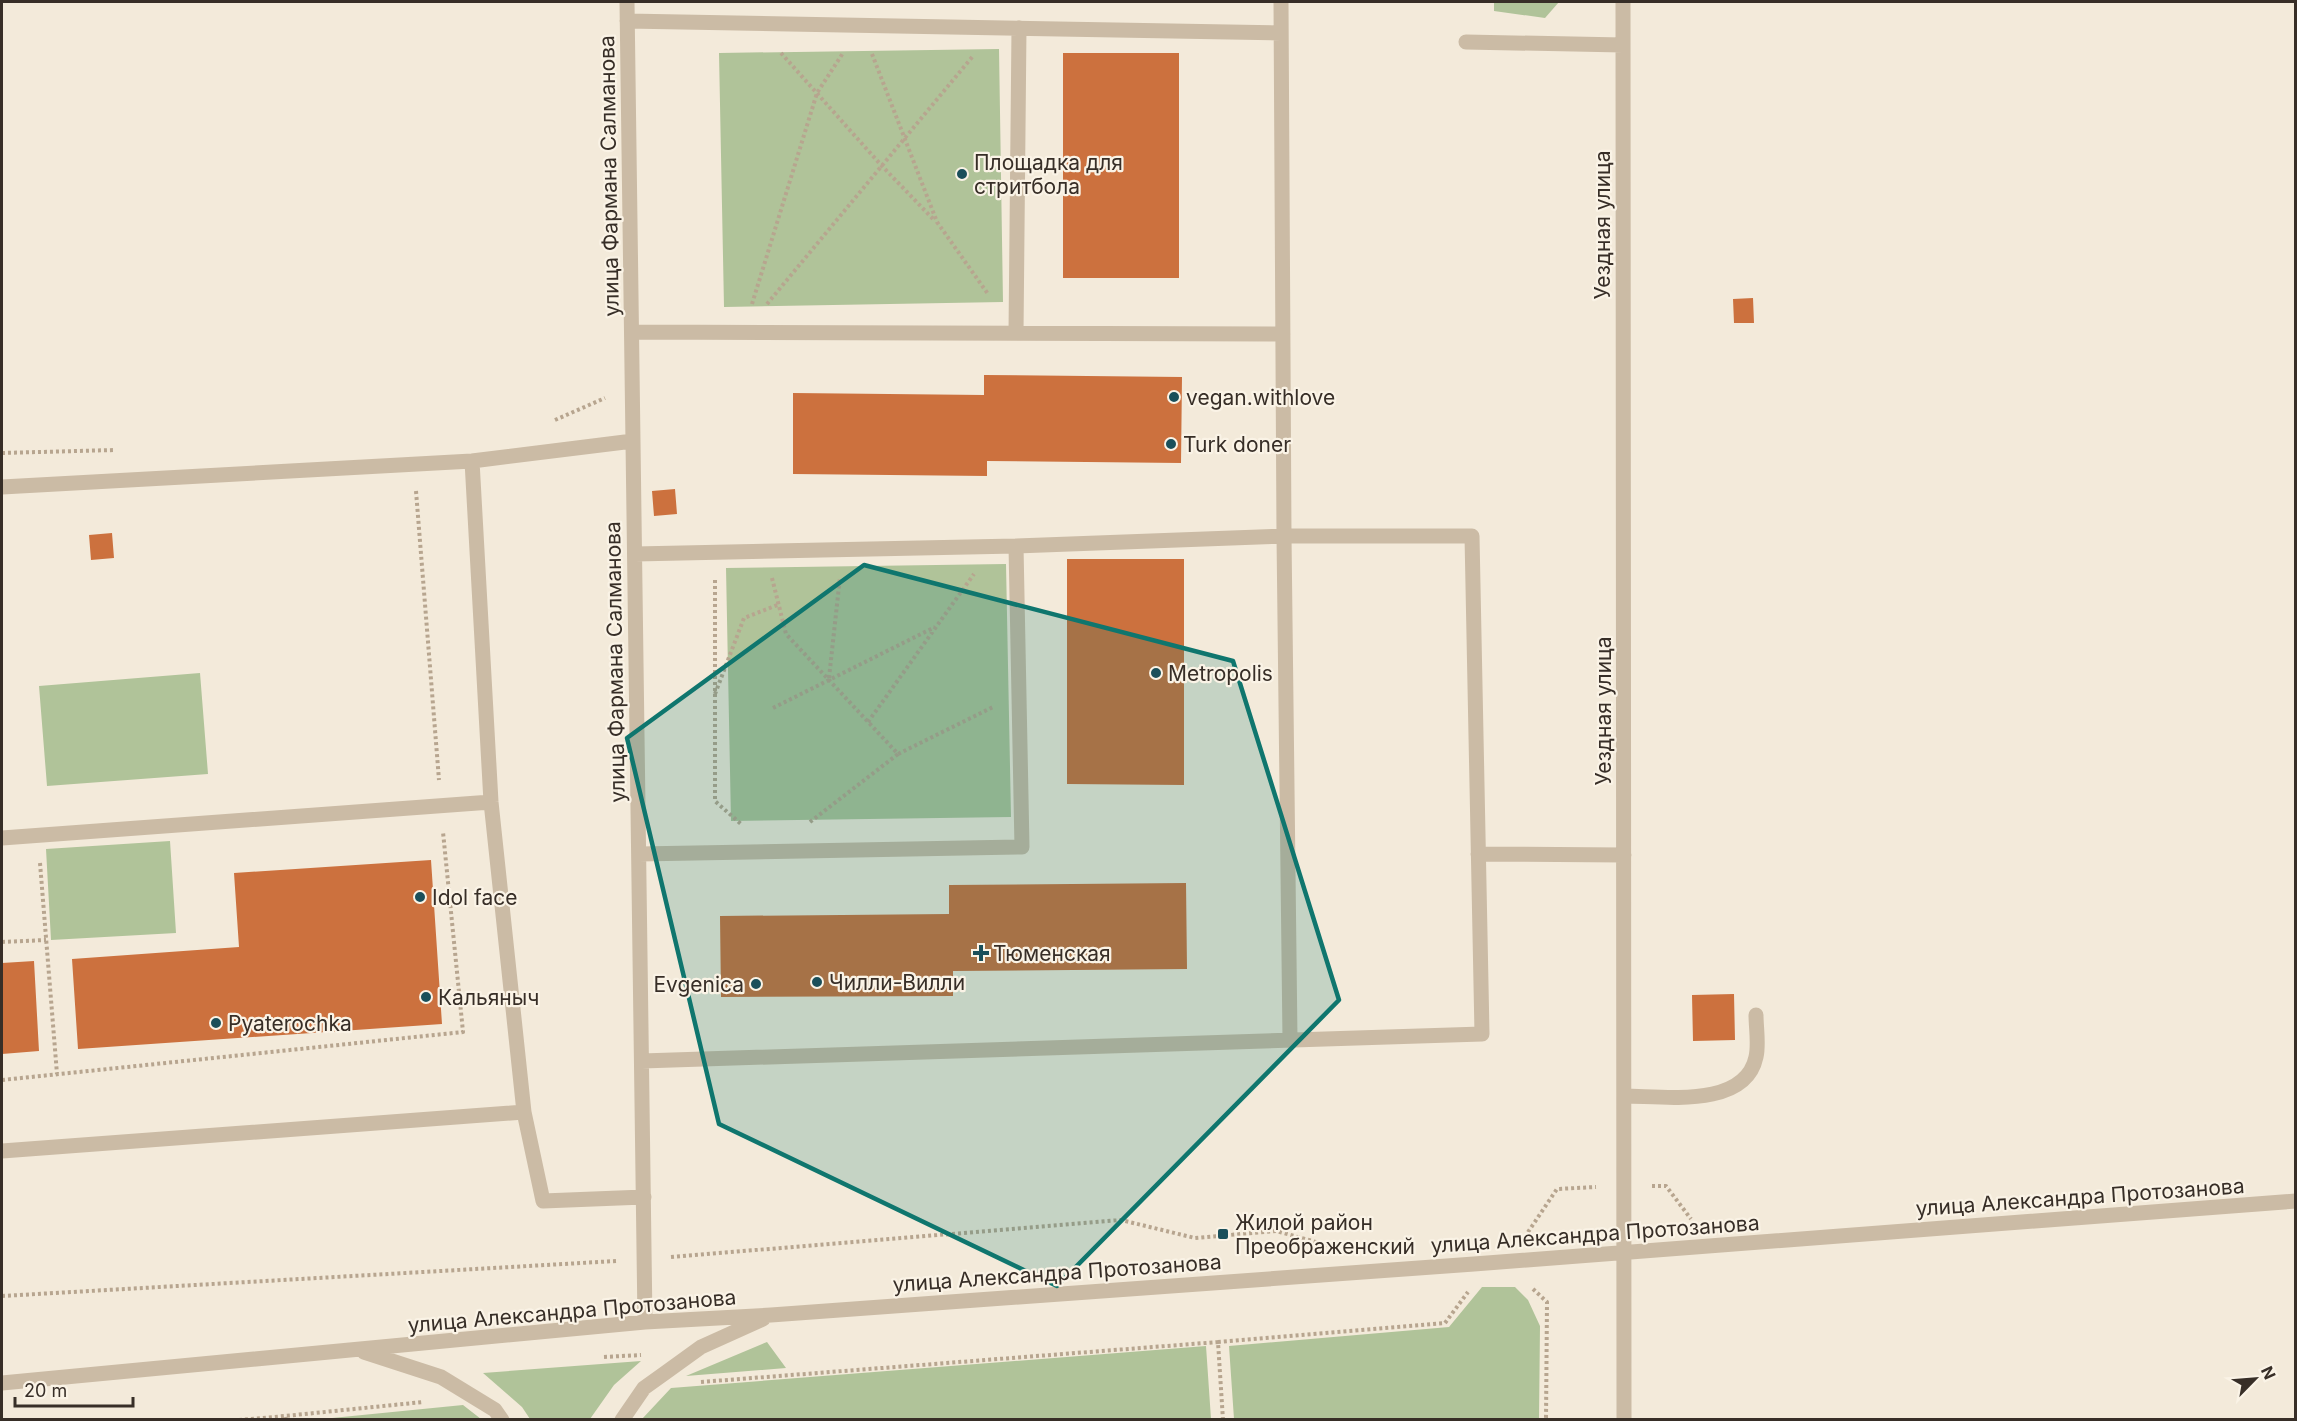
<svg xmlns="http://www.w3.org/2000/svg" width="2297" height="1421" viewBox="0 0 2297 1421" font-family="Inter,sans-serif">
  <rect width="100%" height="100%" fill="#f3eada"/>
  <path fill="#b0c399" d="M1494,2H1559L1545,18L1494,11Z
    M999,49L1003,302L724,307L719,53Z
    M1006,564L1011,817L731,821L726,568Z
    M200,673L208,774L47,786L39,686Z
    M170,841L176,933L51,940L46,849Z
    M1482,1287H1515L1528,1300L1540,1326L1539,1419H1234L1229,1346L1449,1327Z
    M767,1342L786,1368L686,1376Z
    M1206,1346L1211,1419H642L671,1388Z
    M641,1361L614,1385L590,1419H530L522,1407L483,1373Z
    M463,1405L481,1419H322Z"/>
  <path fill="#cc713e" d="M1063,53H1179V278H1063Z
    M1753,298L1754,323H1734L1733,299Z
    M984,375L1182,377L1181,463L987,461V476L793,474V393L984,395Z
    M675,489L677,514L654,516L652,491Z
    M112,533L114,558L91,560L89,535Z
    M1067,559H1184V785L1067,784Z
    M431,860L442,1024L78,1049L72,959L239,947L234,873Z
    M1186,883L1187,969L953,971V996L721,997L720,916L949,914V885Z
    M34,961L39,1051L2,1054V963Z
    M1734,994L1735,1040L1693,1041L1692,995Z"/>
  <g fill="none" stroke-linecap="round" stroke-linejoin="round">
    <path stroke="#b7a58f" stroke-width="4" stroke-dasharray="3 3" stroke-linecap="butt" d="M781,53L881,165L934,220
      M872,54L937,222L988,294
      M752,304L817,93L843,53
      M767,304L973,56
      M555,420L605,398
      M2,453L115,450
      M416,491L439,780
      M772,578L786,634L898,754L993,707
      M715,580V801L742,825
      M829,678L840,577
      M715,694L744,618L780,604
      M773,708L935,627
      M868,722L974,574
      M810,822L898,754
      M40,863L57,1074
      M2,942L46,940
      M2,1080L463,1032L443,832
      M1652,1186H1666L1691,1219
      M1528,1232L1557,1189L1596,1187
      M671,1257L1121,1220L1195,1238L1276,1231L1327,1245
      M1533,1289L1547,1302L1546,1420
      M2,1296L616,1261
      M604,1357L641,1355
      M701,1382L1218,1342
      M239,1420L285,1416
      M286,1420L285,1416L423,1402
      M1223,1420L1218,1342L1445,1323L1468,1292"/>
    <path stroke="#cbbba5" stroke-width="15" d="M627,2L645,1322
      M1623,2L1624,1420
      M627,21L1281,33
      M1466,42L1623,45
      M632,332L1283,334
      M1016,333L1019,28
      M472,461L491,802L524,1112L543,1201L644,1197
      M2,487L472,461L633,441
      M1016,546L1284,536L1281,2
      M635,554L1016,546L1022,847L639,854
      M2,838L491,802
      M1478,854L1624,855
      M642,1061L1482,1034L1472,536H1284L1290,1040
      M1624,1096C1663,1096 1745,1109 1756,1057C1759,1044 1756,1028 1756,1015
      M2,1151L524,1112
      M364,1352L441,1377L495,1410L502,1420
      M2,1383L645,1322L771,1315L1474,1264L2296,1201
      M622,1420L644,1388L665,1373L701,1347L763,1319"/>
  </g>
  <path fill="#0f766e" fill-opacity="0.2" stroke="#0f766e" stroke-width="4.5" stroke-linejoin="round" d="M864,565L1233,661L1339,1000L1057,1286L719,1124L627,738Z"/>
  <g fill="#1a4f5a" stroke="#faf3e6" stroke-width="2">
    <circle cx="962" cy="174" r="6"/>
    <circle cx="1174" cy="397" r="6"/>
    <circle cx="1171" cy="444" r="6"/>
    <circle cx="1156" cy="673" r="6"/>
    <circle cx="420" cy="897" r="6"/>
    <path d="M978 944h6v6h6v6h-6v6h-6v-6h-6v-6h6z"/>
    <circle cx="817" cy="982" r="6"/>
    <circle cx="756" cy="984" r="6"/>
    <circle cx="426" cy="997" r="6"/>
    <circle cx="216" cy="1023" r="6"/>
    <rect x="1217" y="1228" width="12" height="12" rx="3"/>
  </g>
  <g text-anchor="middle" dominant-baseline="central" stroke-width="4.5" stroke-linejoin="round" paint-order="stroke">
    <g font-size="21" fill="#372e27" stroke="#faf3e6" text-anchor="start">
      <text x="974" y="162">Площадка для<tspan x="974" dy="24">стритбола</tspan></text>
      <text x="1186" y="397">vegan.withlove</text>
      <text x="1183" y="444">Turk doner</text>
      <text x="1168" y="673">Metropolis</text>
      <text x="432" y="897">Idol face</text>
      <text x="993" y="953">Тюменская</text>
      <text x="829" y="982">Чилли-Вилли</text>
      <text x="744" y="984" text-anchor="end">Evgenica</text>
      <text x="438" y="997">Кальяныч</text>
      <text x="228" y="1023">Pyaterochka</text>
      <text x="1235" y="1222">Жилой район<tspan x="1235" dy="24">Преображенский</tspan></text>
    </g>
    <g font-size="21" fill="#372e27" stroke="#faf3e6">
      <text transform="translate(609 176) rotate(-91)">улица Фармана Салманова</text>
      <text transform="translate(1602 225) rotate(-90)">Уездная улица</text>
      <text transform="translate(615 662) rotate(-91)">улица Фармана Салманова</text>
      <text transform="translate(1603 711) rotate(-90)">Уездная улица</text>
      <text transform="translate(2080 1197) rotate(-4)">улица Александра Протозанова</text>
      <text transform="translate(1595 1234) rotate(-4)">улица Александра Протозанова</text>
      <text transform="translate(1057 1273) rotate(-4)">улица Александра Протозанова</text>
      <text transform="translate(572 1311) rotate(-5)">улица Александра Протозанова</text>
    </g>
  </g>
  <rect width="2297" height="1421" fill="none" stroke="#372e27" stroke-width="6"/>
  <g transform="translate(2255 1379) rotate(65)" stroke="#faf3e6" stroke-width="4.5" paint-order="stroke">
  <path d="M0-4.5L10 22L0 15L-10 22Z" fill="#372e27"/>
  <text y="-9" font-size="16" font-weight="bold" text-anchor="middle" fill="#372e27">N</text>
  </g>
  <path d="M15 1397v9h118v-9" fill="none" stroke="#372e27" stroke-width="3"/>
  <text x="24" y="1397" font-size="18" fill="#372e27" stroke="#faf3e6" stroke-width="4.5" paint-order="stroke">20 m</text>
</svg>
